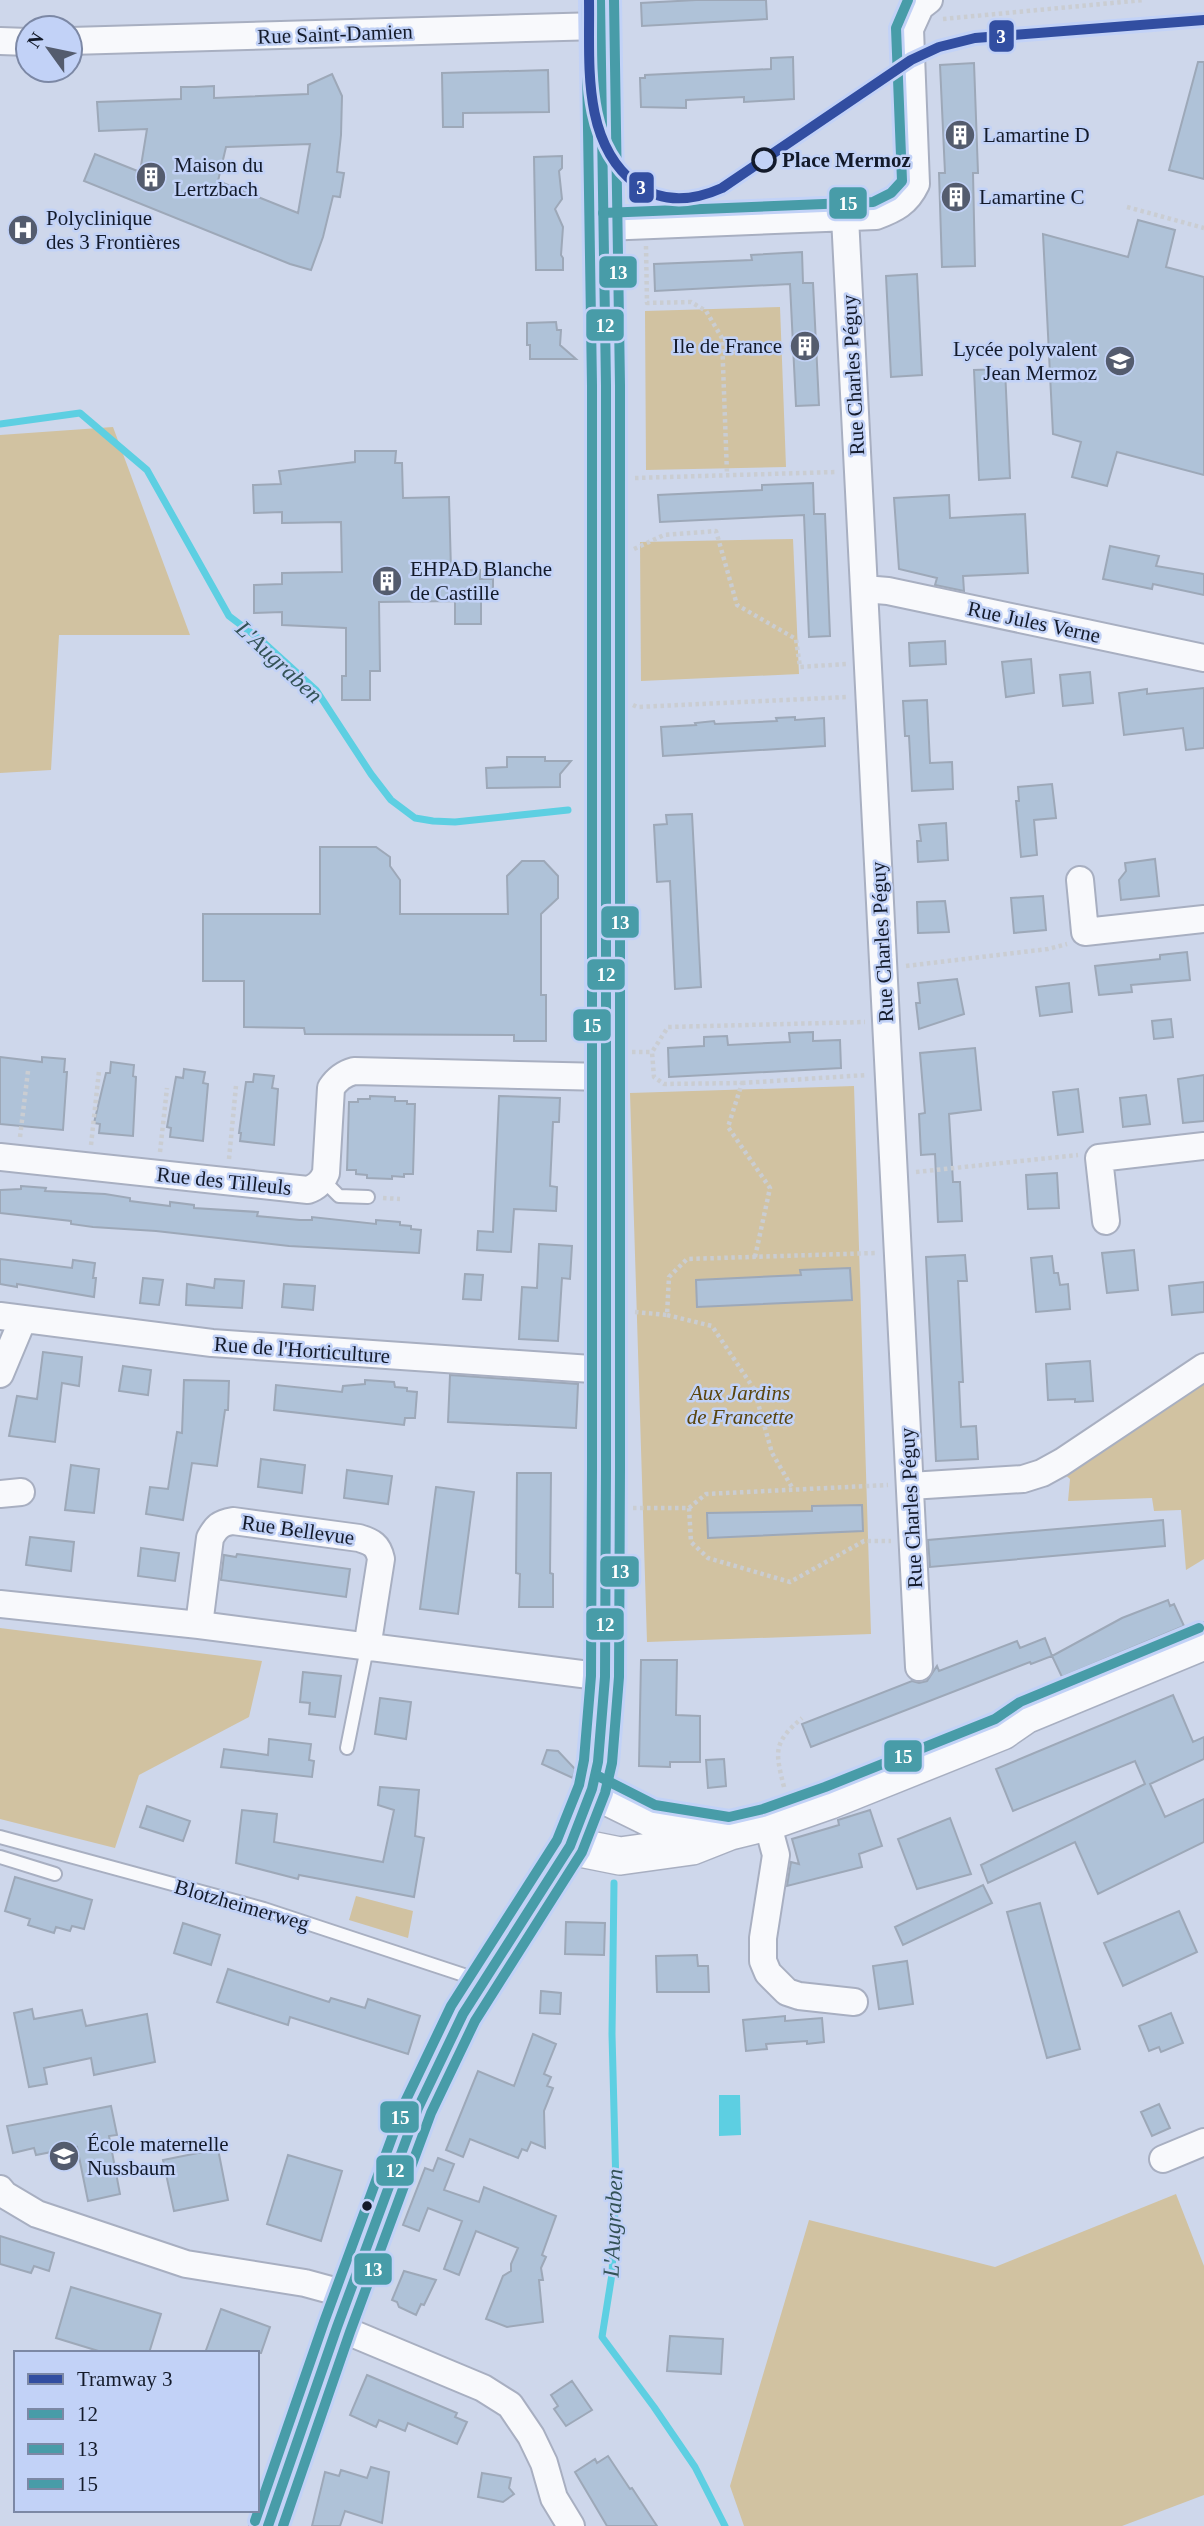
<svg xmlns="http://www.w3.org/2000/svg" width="1204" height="2526" viewBox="0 0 1204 2526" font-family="'Times New Roman',serif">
  <rect width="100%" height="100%" fill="#ced7eb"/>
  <path fill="#d1c2a1" d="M780,307L786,467L646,470L645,311Z
    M113,427L190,635H59L51,770L0,773V435Z
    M793,539L799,674L641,681L640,542Z
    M854,1086L871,1634L647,1642L630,1093Z
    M1204,1382V1559L1186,1570L1181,1510L1154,1511L1152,1498L1068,1501L1070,1479L1062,1472Z
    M0,1628L262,1661L249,1717L139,1775L115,1848L0,1819Z
    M356,1896L413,1911L408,1938L349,1920Z
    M1176,2194L1204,2266V2495L1122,2526H744L730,2486L809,2220L995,2267Z"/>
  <path fill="#5dcfe2" d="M719,2095H740L741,2135L719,2136Z"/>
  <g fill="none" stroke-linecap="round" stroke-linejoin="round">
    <path stroke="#5dcfe2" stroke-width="7" d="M0,424L80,413L147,470L229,616L261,640L316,690L371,774L391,800L415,818L433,821L455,822L568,810
      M614,1883L612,2034L616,2187L612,2274L602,2337L654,2407L695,2467L725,2526"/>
  </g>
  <path fill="#afc2d8" stroke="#9da8b8" stroke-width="2" fill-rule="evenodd" d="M696,0H766L767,19L642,26L641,3Z
    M793,57L794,99L744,102V97L686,100V108L641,107L640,78H645V75L771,69V58Z
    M1198,62H1204V179L1169,170Z
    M974,63L978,173H973L975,266L942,267L939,173H945L940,65Z
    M548,70L549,112L463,113V127H443L442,73Z
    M332,74L342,96L341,135L337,172L344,173L340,197L333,196L323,237L311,270L290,264L84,181L95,154L140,172L147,129L99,131L97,102L181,99V87H195L214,86V98L308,94V85ZM310,144L298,213L218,181L226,147Z
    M562,156V168L559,171L562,199L555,209L563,227L561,255L563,258V270H536L534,157Z
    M1138,220L1175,230L1166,267L1204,277V475L1117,452L1107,486L1072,477L1081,442L1053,434L1043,234L1128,257Z
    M802,252L803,283H813L819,405L796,406L790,284L655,291L654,264L752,260L751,255Z
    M917,274L922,375L891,377L886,276Z
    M556,322L557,330H561L560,345L576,359H530V345H527V323Z
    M1005,369L1010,478L979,480L974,370Z
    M355,451H396L395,463H402L403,498L449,497L451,570H480V579H493V600H481V624H455V601L379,602L380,671H370V700H342V676H346V628L282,625V612L254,613V585L282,584V573L342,572L341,522L282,523V512L254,513L253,485L281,484L279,471L355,462Z
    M813,483L814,514H825L830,636L809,637L804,515L660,522L658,495L762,490V485Z
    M949,495L950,518L1025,514L1028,573L963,576L964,591L935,585L937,578L899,569L894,498Z
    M1110,546L1159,556L1156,566L1204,574V595L1153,584L1152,589L1103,579Z
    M945,641L946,664L910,666L909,643Z
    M1031,659L1034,693L1006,697L1002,662Z
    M1090,672L1093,703L1063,706L1060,675Z
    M1204,688V748L1186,750L1183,728L1124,735L1119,693L1147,689V694Z
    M927,700L930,763L952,762L953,789L912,791L909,736H905L903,701Z
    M795,717V720L824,718L825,746L663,756L661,727L696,725L695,723L714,721L715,724L777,721L776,718Z
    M507,757H545V761H571L560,774V787L487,788L486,768L507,767Z
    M1052,784L1056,818L1034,820L1037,855L1021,857L1016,801H1019L1018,787Z
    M692,814L701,987L675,989L670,881L657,882L654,825L667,824L666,815Z
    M946,823L948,860L918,862L917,841H921L919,825Z
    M320,847H376L390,857V866L400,880V914H508L507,876L522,861H544L558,876V898L541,914V995H546V1041H514V1035L305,1034L304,1028L244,1027V981H203V914H320Z
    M1155,859L1159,896L1121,900L1119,880L1126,871L1125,863Z
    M1043,896L1046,930L1014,933L1011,898Z
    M945,901L949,932L918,933L917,902Z
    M1187,952L1190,980L1131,985L1132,992L1099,995L1095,966L1160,959V955Z
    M957,979L964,1014L919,1029L916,1003H920L918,983Z
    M1069,983L1072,1012L1040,1016L1036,987Z
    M1171,1019L1173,1037L1154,1039L1152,1021Z
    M813,1032V1041L840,1040L841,1068L669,1077L668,1048L704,1046V1037L727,1036L728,1045L790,1042L789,1033Z
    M975,1048L981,1110L949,1114L953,1182H960L962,1221L938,1222L935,1154L921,1155L919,1114L925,1113L920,1053Z
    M0,1057L42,1062V1057L65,1059L64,1072H67L63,1130L0,1124Z
    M111,1062L134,1065L133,1076L136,1077L133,1136L99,1133L100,1124L94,1123L106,1073H110Z
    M184,1069L205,1072L203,1083L208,1084L203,1141L170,1137L171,1128L167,1127L176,1077L183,1078Z
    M254,1074L274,1076L272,1088L278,1089L274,1145L240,1141L241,1133H239L246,1082H253Z
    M1204,1075V1121L1183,1123L1178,1079Z
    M1078,1089L1083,1132L1058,1135L1053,1092Z
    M1146,1095L1150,1124L1123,1127L1120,1098Z
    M370,1096L395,1097V1101H407V1104H415L413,1174H404V1177L392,1176V1179L367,1178V1175L356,1174V1170H347L349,1102H358V1099H370Z
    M499,1096L560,1098L559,1122H553L550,1186L557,1187L556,1211L514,1209L511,1252L477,1250L478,1231L493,1232Z
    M1057,1173L1059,1208L1028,1209L1026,1175Z
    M21,1186L46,1188L45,1191L105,1194L130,1198V1201L170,1206V1202L194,1205V1208L258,1212L257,1216L300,1220H312V1217L376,1224V1220L400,1222V1225L411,1226V1229L421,1230L419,1253L289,1246L156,1231L93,1227L71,1224V1221L0,1213V1190L21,1189Z
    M539,1244L572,1246L570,1279L562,1278L558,1341L519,1339L522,1287L537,1288Z
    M1134,1250L1138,1290L1107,1293L1102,1253Z
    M965,1255L967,1281H958L963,1382H959L961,1427L976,1426L978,1459L936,1461L926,1257Z
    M1052,1256L1054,1273H1058L1060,1285L1068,1284L1070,1309L1036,1312L1031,1258Z
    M0,1259L72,1268L73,1260L95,1263L93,1278H96L94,1297L17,1284V1287L0,1284Z
    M850,1268L852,1300L697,1307L696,1280L801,1275L800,1270Z
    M465,1274L483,1275L481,1300L463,1299Z
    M143,1278L163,1280L159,1305L140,1303Z
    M215,1279L244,1281L242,1308L186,1305L187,1284L214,1288Z
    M1204,1282V1312L1172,1315L1169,1286Z
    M284,1284L315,1286L313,1310L282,1307Z
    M43,1352L82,1357L79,1386L62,1383L55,1442L9,1436L17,1396L37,1399Z
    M1090,1361L1093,1401L1075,1402V1399L1048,1400L1046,1364Z
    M123,1366L151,1370L148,1395L119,1391Z
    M450,1375L578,1384L576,1428L448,1422Z
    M184,1380L229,1381L228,1410H225L217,1466L192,1463L183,1520L146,1514L150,1487L168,1489L177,1432L182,1433Z
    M365,1380L394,1382L395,1387L407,1388V1391L417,1392L415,1418H405L404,1425L274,1410L276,1385L342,1392L343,1386L365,1384Z
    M261,1459L305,1465L302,1493L258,1487Z
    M71,1465L99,1469L94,1513L65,1510Z
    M347,1470L392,1476L388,1504L344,1498Z
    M517,1473H551L550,1573L553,1574V1607H519L520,1574L516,1573Z
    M436,1487L474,1492L458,1614L420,1609Z
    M862,1505L863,1531L708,1538L707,1513L812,1511V1506Z
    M1163,1520L1165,1546L930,1567L928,1540Z
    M30,1537L74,1542L71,1571L26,1565Z
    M141,1548L179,1553L175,1581L138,1576Z
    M237,1554L350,1569L346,1597L221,1580L224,1555L236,1557Z
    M1168,1600L1170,1606L1174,1604L1184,1626L1062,1677L1052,1656L1122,1618Z
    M1045,1638L1052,1656L1031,1664L1030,1662L811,1747L802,1724L912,1681L919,1683L927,1681L937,1666L939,1671L1017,1641L1020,1648Z
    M641,1660H677L676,1715L700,1716V1762H670V1767L639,1766Z
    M303,1672L341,1676L335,1717L309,1714L310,1703L300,1702Z
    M1173,1695L1193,1742L1204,1737V1759L1150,1784L1165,1817L1204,1799V1842L1098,1894L1075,1842L988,1883L981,1865L1145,1784L1135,1761L1013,1811L996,1769Z
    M380,1698L411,1702L406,1739L375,1734Z
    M269,1739L311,1744L309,1760L314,1761L312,1777L221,1767L224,1749L268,1755Z
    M547,1750L558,1751L575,1769L573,1778L542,1764Z
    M724,1759L726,1786L708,1788L706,1760Z
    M380,1787L419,1790L415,1836L424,1838L414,1897L299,1875L298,1879L236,1863L242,1810L277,1814L274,1842L383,1862L394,1810L378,1805Z
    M147,1806L190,1821L183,1841L140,1827Z
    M870,1810L882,1846L859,1854L862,1867L787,1886L791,1862L799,1864L792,1839L839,1825L838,1820Z
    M950,1818L971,1874L917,1889L898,1839Z
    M15,1877L92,1900L84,1929L72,1926L70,1931L56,1927L54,1933L28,1925L30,1919L5,1911Z
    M983,1885L992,1903L903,1945L895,1927Z
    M1040,1903L1080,2049L1047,2058L1007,1912Z
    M1179,1911L1197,1952L1123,1986L1104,1943Z
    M566,1922L605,1923L604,1955L565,1954Z
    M183,1923L220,1935L211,1965L174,1953Z
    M697,1955L698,1966H708L709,1992H657L656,1956Z
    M907,1961L913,2004L879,2009L873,1966Z
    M228,1969L329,2002L331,1998L365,2008L368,1999L420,2016L408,2054L290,2017L288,2025L217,2002Z
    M541,1991L561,1993L560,2014L540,2013Z
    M32,2009L34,2019L82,2010L86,2026L147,2014L155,2062L94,2075L91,2058L44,2068L47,2084L29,2087L14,2013Z
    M1171,2013L1183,2043L1161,2052L1159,2047L1149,2051L1139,2026Z
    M785,2016V2021L822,2018L824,2042L807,2044V2041L766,2044L767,2049L746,2051L743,2020Z
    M533,2034L556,2044L544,2074L551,2077L547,2086L553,2088L544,2111L545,2148L531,2142L527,2151L522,2149L518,2158L470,2139L463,2157L446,2150L478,2071L514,2086Z
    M1159,2104L1170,2128L1152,2136L1141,2112Z
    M111,2106L117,2135L109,2136L120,2194L88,2201L77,2147L36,2155L34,2148L13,2153L7,2126Z
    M218,2149L228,2200L174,2211L163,2160Z
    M288,2155L342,2171L321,2241L267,2224Z
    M438,2158L454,2164L444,2190L479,2202L484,2187L556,2216L542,2255L546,2257L541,2268L543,2280H539L543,2322L507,2327L486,2319L503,2276L511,2271V2264L518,2248L476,2231L459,2275L444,2269L462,2221L428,2208L419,2231L403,2225L425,2168L433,2171Z
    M0,2236L54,2253L49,2271L34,2266L31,2273L0,2264Z
    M404,2271L436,2280L424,2305L421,2304L416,2315L399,2307L397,2302L392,2300Z
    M71,2287L161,2314L149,2353H105L56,2338Z
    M221,2309L270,2327L261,2353H205Z
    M670,2336L723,2339L721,2374L667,2371Z
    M367,2375L457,2413L455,2417L467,2422L457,2444L408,2423L405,2431L379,2420L376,2427L350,2415Z
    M572,2381L592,2410L566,2426L554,2409L558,2406L551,2395Z
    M608,2456L630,2489L632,2488L657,2526H607L575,2472L595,2459L597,2463Z
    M371,2467L389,2472L382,2523L345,2511L340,2526H312L325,2472L339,2476L341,2470L367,2478Z
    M482,2473L511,2478L509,2488L514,2494L503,2502L478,2497Z"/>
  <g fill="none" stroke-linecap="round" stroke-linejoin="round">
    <g stroke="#a8afc1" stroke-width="16">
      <path id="lane" d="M323,1180L339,1196L368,1197
        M347,1748L367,1648
        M0,1837L264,1909L482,1981
        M0,1857L55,1874"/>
    </g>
    <g stroke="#a8afc1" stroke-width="30">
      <path id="street" d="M0,41L28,42
        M70,41L600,26
        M845,217L919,1667
        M604,227L876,216C895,209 907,203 916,184L910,29L920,7L929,0
        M864,589L888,591L1204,658
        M1080,880L1085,932L1204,919
        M0,1157L308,1190C317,1187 322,1182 326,1173L331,1088C337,1079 343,1074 354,1071L606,1077
        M1106,1221L1099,1158L1204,1146
        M0,1316L212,1343L606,1370
        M0,1374L23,1319
        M910,1486L1023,1479L1042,1473L1062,1462L1204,1367
        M0,1494L21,1492
        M0,1604L199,1625L605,1677
        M199,1625L210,1538C216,1527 220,1523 233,1521L359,1538C372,1542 378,1545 381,1559L367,1648
        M767,1822L776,1855L763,1938V1961L768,1973L787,1992L799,1996L854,2002
        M1163,2159L1204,2142
        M0,2189L5,2195L37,2214L186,2264L305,2283L349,2295
        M337,2327L483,2388L510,2405L531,2436L544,2463L554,2498L571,2526"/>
    </g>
    <g stroke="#a8afc1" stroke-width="40">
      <path id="secondary" d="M592,1789L651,1818L725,1830
        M570,1846L620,1856L692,1846L730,1831L767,1822L830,1800L1002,1731L1025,1715L1204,1641
        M268,2526L337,2327L418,2108L463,2014L570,1846L592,1789L598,1762L605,1677L606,1469V385L600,0"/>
    </g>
    <path stroke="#cacdd2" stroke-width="4.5" stroke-dasharray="3.5 3.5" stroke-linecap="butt" d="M943,19L1144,0
      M1127,207L1204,228
      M646,246L647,303L691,302L706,311L722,338L727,474
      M635,478L836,472
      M634,549L664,535L716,531L737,605L796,639L800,667L846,664
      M633,705L637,707L847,697
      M906,966L1048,949L1067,944
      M632,1052H652
      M742,1083L867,1075
      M20,1137L28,1071
      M91,1145L99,1071
      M160,1152L167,1088
      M229,1159L236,1086
      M916,1172L1078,1155
      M383,1198L400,1199
      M755,1257L770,1188L728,1127L742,1083L664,1084L654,1077L652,1052L668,1027L865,1022
      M635,1312L667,1315L669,1277L687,1259L876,1253
      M667,1315L712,1326L754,1389L772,1453L793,1489
      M633,1508H689L706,1494L888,1485
      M689,1508L691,1542L708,1558L790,1582L864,1541H891
      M784,1787C775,1751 773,1743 802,1718"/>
    <use href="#lane" stroke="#f8f9fc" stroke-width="12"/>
    <use href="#street" stroke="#f8f9fc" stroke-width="26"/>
    <use href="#secondary" stroke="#f8f9fc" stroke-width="37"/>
    <g stroke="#c2d2f7" stroke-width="16">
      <path id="bus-1" d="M268,2526L337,2327L418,2108L463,2014L570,1846L592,1789L598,1762L605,1677L606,1469V385L600,0"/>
    </g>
    <g stroke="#c2d2f7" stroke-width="16">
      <path id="bus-2" d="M283,2526L350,2332L431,2113L475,2021L582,1852L605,1793L612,1763L619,1677L620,1469V385L614,0"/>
    </g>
    <g stroke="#c2d2f7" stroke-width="16">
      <path id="bus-3" d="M603,213L873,202L891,193L902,181L896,28L908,0
        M598,1776L655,1805L729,1817L763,1809L825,1787L995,1719L1020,1702L1199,1628
        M255,2521L324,2322L405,2102L451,2006L557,1840L579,1785L584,1760L591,1676L592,1469V385L586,0"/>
    </g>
    <use href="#bus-1" stroke="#489ca8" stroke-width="10"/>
    <use href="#bus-2" stroke="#489ca8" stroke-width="10"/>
    <use href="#bus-3" stroke="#489ca8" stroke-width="10"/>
    <g stroke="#c2d2f7" stroke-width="16">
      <path id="tram-1" d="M589,0C590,62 581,142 636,184C663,204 693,201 722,188L911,60L939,47L975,38L1204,20"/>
    </g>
    <use href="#tram-1" stroke="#324ea1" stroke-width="10"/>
  </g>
  <defs>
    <g id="building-disc" transform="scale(1.575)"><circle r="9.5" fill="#545c6e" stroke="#c2d2f7"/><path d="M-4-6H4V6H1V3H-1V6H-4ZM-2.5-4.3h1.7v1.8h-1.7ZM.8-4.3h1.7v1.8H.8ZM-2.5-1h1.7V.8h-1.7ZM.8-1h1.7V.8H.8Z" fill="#fff"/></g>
    <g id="hospital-disc" transform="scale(1.575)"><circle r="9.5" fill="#545c6e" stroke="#c2d2f7"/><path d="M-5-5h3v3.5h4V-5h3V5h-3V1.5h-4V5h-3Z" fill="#fff"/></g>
    <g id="school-disc" transform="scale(1.575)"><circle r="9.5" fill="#545c6e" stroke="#c2d2f7"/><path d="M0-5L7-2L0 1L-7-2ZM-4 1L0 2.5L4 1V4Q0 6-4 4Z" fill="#fff"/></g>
  </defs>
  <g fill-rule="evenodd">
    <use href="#building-disc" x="960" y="135"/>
    <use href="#building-disc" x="151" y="177"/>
    <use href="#building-disc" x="956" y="197"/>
    <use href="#hospital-disc" x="23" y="230"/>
    <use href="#building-disc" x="805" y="346"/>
    <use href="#school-disc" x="1120" y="361"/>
    <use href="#building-disc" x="387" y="581"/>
    <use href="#school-disc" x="64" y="2156"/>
  </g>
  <circle fill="#c2d2f7" stroke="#131a2a" stroke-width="3.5" cx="764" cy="160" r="11"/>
  <circle fill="#131a2a" stroke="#c2d2f7" stroke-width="2.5" cx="367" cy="2206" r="6"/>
  <g text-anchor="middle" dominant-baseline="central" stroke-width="5" stroke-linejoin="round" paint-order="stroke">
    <g font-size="21" fill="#131a2a" stroke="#c2d2f7">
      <text transform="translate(335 34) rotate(-2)">Rue Saint-Damien</text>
      <text transform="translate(853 375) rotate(-93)">Rue Charles Péguy</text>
      <text transform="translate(1034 622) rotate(12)">Rue Jules Verne</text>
      <text transform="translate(882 942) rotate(-93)">Rue Charles Péguy</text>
      <text transform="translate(224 1181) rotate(6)">Rue des Tilleuls</text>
      <text transform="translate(302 1350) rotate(4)">Rue de l'Horticulture</text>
      <text transform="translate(911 1508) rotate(-93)">Rue Charles Péguy</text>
      <text transform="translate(298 1530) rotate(8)">Rue Bellevue</text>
      <text transform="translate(242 1905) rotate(16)">Blotzheimerweg</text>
    </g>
    <g font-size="21" fill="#131a2a" stroke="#c2d2f7" text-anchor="start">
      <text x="983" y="135">Lamartine D</text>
      <text x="174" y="165">Maison du<tspan x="174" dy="24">Lertzbach</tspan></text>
      <text x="979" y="197">Lamartine C</text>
      <text x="46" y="218">Polyclinique<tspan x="46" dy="24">des 3 Frontières</tspan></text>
      <text x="782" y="346" text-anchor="end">Ile de France</text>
      <text x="1097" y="349" text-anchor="end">Lycée polyvalent<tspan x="1097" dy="24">Jean Mermoz</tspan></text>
      <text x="410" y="569">EHPAD Blanche<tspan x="410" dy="24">de Castille</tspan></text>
      <text x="87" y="2144">École maternelle<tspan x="87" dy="24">Nussbaum</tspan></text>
    </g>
    <g font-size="21" font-weight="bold" fill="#131a2a" stroke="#c2d2f7" text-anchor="start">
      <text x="782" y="160">Place Mermoz</text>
    </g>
    <g font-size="21" font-style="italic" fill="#59440c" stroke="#c2d2f7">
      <text x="740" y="1393">Aux Jardins<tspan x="740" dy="24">de Francette</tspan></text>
    </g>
    <g font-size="23" font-style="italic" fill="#335256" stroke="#c2d2f7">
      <text transform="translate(279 662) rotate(43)">L'Augraben</text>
      <text transform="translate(613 2223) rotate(-88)">L'Augraben</text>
    </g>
  </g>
  <g stroke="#c2d2f7" stroke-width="2.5">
    <rect x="988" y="19" width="27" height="34" rx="7" fill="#324ea1"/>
    <rect x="628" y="171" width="27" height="33" rx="7" fill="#324ea1"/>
    <rect x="828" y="186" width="40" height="34" rx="7" fill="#489ca8"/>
    <rect x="598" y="255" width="40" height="34" rx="7" fill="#489ca8"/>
    <rect x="585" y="308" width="40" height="34" rx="7" fill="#489ca8"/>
    <rect x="600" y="905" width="40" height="34" rx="7" fill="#489ca8"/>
    <rect x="586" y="958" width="40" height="33" rx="7" fill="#489ca8"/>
    <rect x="572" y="1008" width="40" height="34" rx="7" fill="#489ca8"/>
    <rect x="599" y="1555" width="41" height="33" rx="7" fill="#489ca8"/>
    <rect x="585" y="1607" width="40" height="34" rx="7" fill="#489ca8"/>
    <rect x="883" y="1739" width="40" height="34" rx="7" fill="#489ca8"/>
    <rect x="379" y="2100" width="41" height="34" rx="7" fill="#489ca8"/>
    <rect x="375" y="2154" width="40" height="33" rx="7" fill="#489ca8"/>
    <rect x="353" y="2252" width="40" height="34" rx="7" fill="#489ca8"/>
  </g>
  <g font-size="19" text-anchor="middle" font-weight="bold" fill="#fff">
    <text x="1001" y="43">3</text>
    <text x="641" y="194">3</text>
    <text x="848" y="210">15</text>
    <text x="618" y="279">13</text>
    <text x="605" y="332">12</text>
    <text x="620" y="929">13</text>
    <text x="606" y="981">12</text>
    <text x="592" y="1032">15</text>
    <text x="620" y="1578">13</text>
    <text x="605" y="1631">12</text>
    <text x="903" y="1763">15</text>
    <text x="400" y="2124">15</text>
    <text x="395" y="2177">12</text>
    <text x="373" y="2276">13</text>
  </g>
  <rect x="14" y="2351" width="245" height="161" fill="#c2d2f7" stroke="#7c88a5" stroke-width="2"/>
  <rect x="28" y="2374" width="35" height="10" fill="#324ea1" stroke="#7c88a5" stroke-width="2"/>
  <text x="77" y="2386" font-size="21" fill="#131a2a">Tramway 3</text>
  <rect x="28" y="2409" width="35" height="10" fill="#489ca8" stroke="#7c88a5" stroke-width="2"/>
  <text x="77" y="2421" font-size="21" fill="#131a2a">12</text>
  <rect x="28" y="2444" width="35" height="10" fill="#489ca8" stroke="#7c88a5" stroke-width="2"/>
  <text x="77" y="2456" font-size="21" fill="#131a2a">13</text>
  <rect x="28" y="2479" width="35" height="10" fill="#489ca8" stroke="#7c88a5" stroke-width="2"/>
  <text x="77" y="2491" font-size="21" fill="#131a2a">15</text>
  <g transform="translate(49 49) rotate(303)"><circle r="33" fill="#c2d2f7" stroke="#7c88a5" stroke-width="2"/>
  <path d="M0-5L12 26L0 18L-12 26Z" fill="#545c6e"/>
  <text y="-10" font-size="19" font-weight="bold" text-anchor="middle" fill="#131a2a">N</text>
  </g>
</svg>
